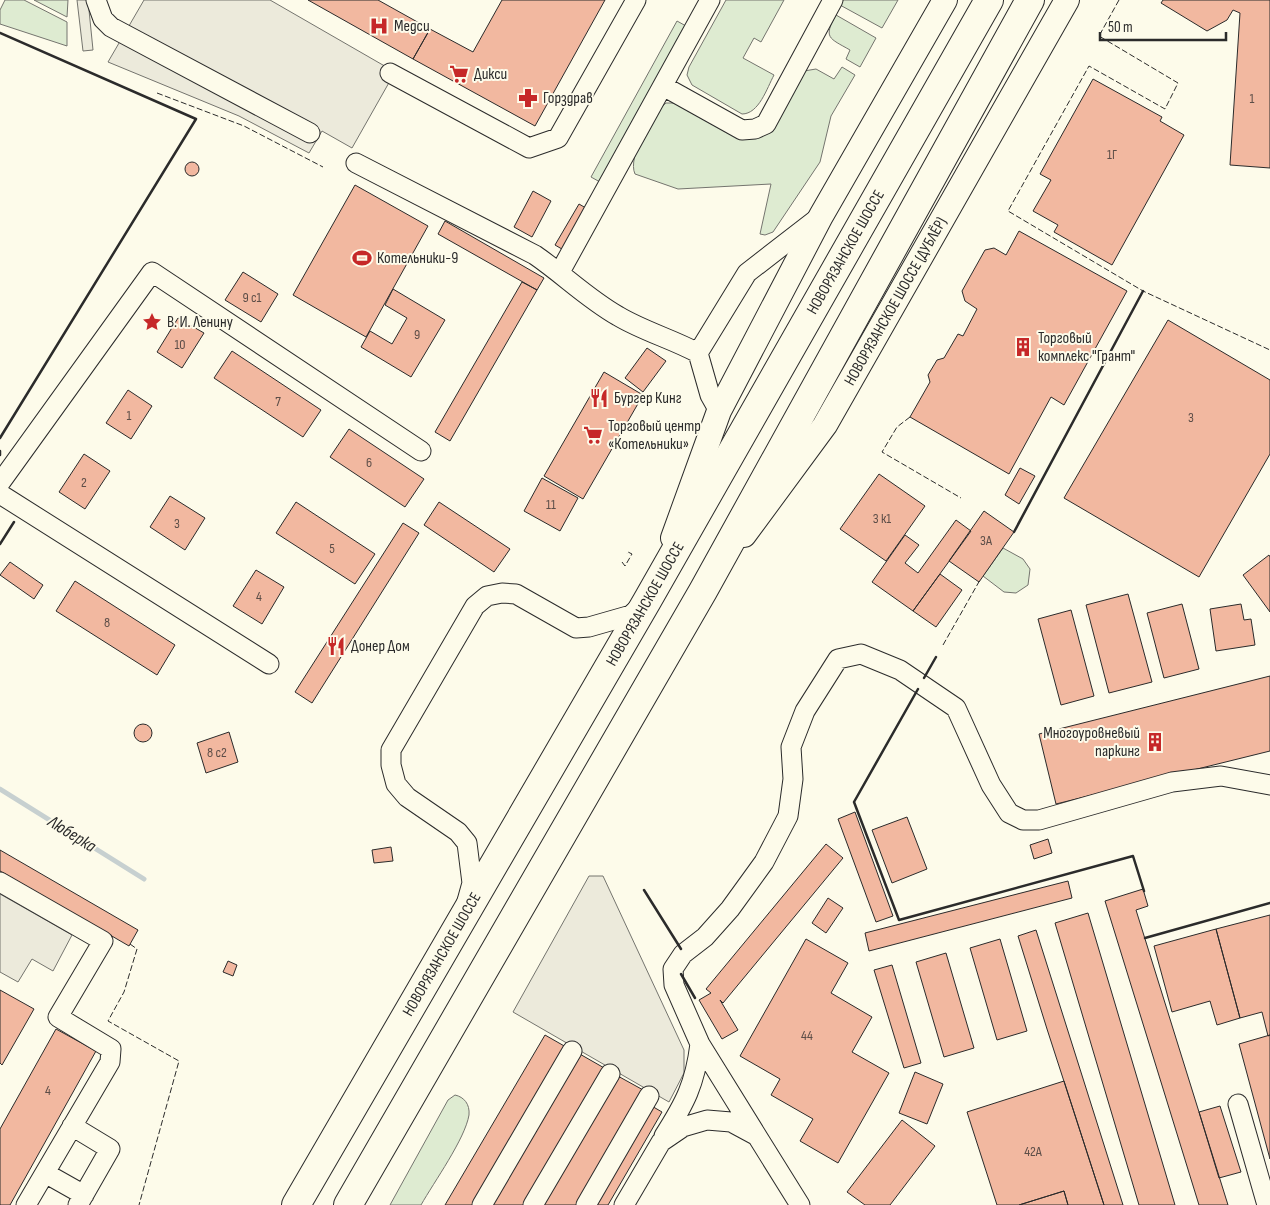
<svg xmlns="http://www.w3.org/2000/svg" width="1270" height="1205" viewBox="0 0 1270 1205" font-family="'Sofia Sans Condensed',sans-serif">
  <rect width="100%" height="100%" fill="#fdfbea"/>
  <path fill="#deebd1" stroke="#74746e" d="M5,0H24L67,22V46L0,24V10Z
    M34,0H68L67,17Z
    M726,0H784L761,42L754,38L743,58L774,75C767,88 759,114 742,114L692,85L687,75L689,67Z
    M843,0H898L882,28L840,5Z
    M836,15L876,38L860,67L846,59L850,50C829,38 823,38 836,15Z
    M677,21L686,26L600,182L591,177Z
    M842,67L855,75L831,116L820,162L773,232L765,235L760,234L771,184L678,189L635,174C627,157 652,114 666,103H679L748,138L804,71L816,69L834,79Z
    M1003,548L1023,559L1030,569L1028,585L1016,593L1004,592L983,576Z
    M455,1095C464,1097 470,1104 469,1115C465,1139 434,1182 421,1205H390L448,1100Z"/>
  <path fill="#eceadb" stroke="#74746e" d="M77,0H88L93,50L83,51Z
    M144,0H270L395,72L352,148L322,131L309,153L239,116L108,62Z
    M589,876H603L684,1050V1073L669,1102L513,1012Z
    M0,894L72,935L53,971L32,959L18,982L0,972Z"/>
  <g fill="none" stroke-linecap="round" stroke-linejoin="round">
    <path stroke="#c7d0d0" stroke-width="5" d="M0,789L144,879"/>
  </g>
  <path fill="#f2b8a0" stroke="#2b2b2b" d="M308,0H378L430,29L413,59Z
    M502,0H605L535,126L413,59L430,29L473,52Z
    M1163,0H1270V168L1230,165L1240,13L1233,10L1227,20L1207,31L1161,3Z
    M1093,79L1162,117L1160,121L1184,135L1112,265L1054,232L1058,225L1033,211L1051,180L1040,174Z
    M185 169a7 7 0 1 1 14 0a7 7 0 1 1-14 0Z
    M355,185L428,226L366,337L293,295Z
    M533,191L551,201L532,237L514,227Z
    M579,204L591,211L567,252L555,245Z
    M445,221L544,278L537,290L438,234Z
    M1019,231L1127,291L1064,405L1051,397L1009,474L910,417L930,382L928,375L937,360L944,358L958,334L963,336L977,309L965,301L962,291L985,250L994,248L1006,255Z
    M243,272L278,294L261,322L225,300Z
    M522,282L537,290L450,441L435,432Z
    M393,289L445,320L411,377L361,347L370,331L392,344L407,318L385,305Z
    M178,318L204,333L182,368L157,352Z
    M1168,320L1270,380V454L1199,577L1064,498Z
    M647,348L666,361L643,392L625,378Z
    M232,351L321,410L303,437L214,378Z
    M604,372L643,395L583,499L544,476Z
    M128,390L152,406L131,439L106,423Z
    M349,429L424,479L405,507L330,457Z
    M84,454L110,471L85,509L59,492Z
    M1020,468L1035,476L1019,504L1005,495Z
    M879,474L925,506L886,561L840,529Z
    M542,478L578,498L560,531L524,511Z
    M170,496L205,518L185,550L150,527Z
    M296,502L375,554L355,584L276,533Z
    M439,502L510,549L494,572L424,525Z
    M984,511L1014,532L979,582L949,561Z
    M956,520L971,531L913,611L872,582L905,535L919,545L905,563L918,573Z
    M403,523L419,533L312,703L295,692Z
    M1269,555L1270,557V612L1243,575Z
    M10,562L43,585L34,599L0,575Z
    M256,570L284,587L262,624L233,606Z
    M940,574L962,590L936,627L913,611Z
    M75,581L175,645L157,675L56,611Z
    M1128,594L1152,682L1109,693L1086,605Z
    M1182,604L1199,669L1164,678L1147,613Z
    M1241,604L1244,620L1251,619L1255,645L1216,651L1210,609Z
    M1071,610L1094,696L1061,705L1038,619Z
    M1270,676V751L1056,804L1039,734Z
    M134 733a9 9 0 1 1 18 0a9 9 0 1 1-18 0Z
    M229,732L238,762L206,773L197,743Z
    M855,812L893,916L876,922L838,819Z
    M907,817L927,869L892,883L872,830Z
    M1048,839L1052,853L1034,859L1030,845Z
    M826,844L843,858L723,1003L720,1000L738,1030L722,1039L699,1000L711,993L706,989Z
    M391,847L393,861L374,863L372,850Z
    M0,850L138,930L129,946L0,871Z
    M1068,881L1072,898L869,951L865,933Z
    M1143,889L1148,906L1136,910L1228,1205H1199L1105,901Z
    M828,898L843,908L826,933L812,923Z
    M1088,913L1175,1205H1139L1055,923Z
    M1270,915V1035L1268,1036L1262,1012L1240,1018L1216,929Z
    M1216,929L1240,1018L1217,1025L1210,1001L1172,1012L1154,946Z
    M1036,930L1123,1205H1104L1047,1029L1018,936Z
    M806,939L848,963L831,993L872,1017L852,1052L889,1073L838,1163L800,1141L813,1119L771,1095L780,1079L740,1056Z
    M1000,939L1027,1031L997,1040L970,948Z
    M946,953L974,1048L944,1057L916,962Z
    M228,961L237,965L233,976L223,972Z
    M892,965L921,1063L904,1068L874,970Z
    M0,990L34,1009L2,1065L0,1063Z
    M56,1029L96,1051L10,1205H0V1129Z
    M545,1035L566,1047L473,1205H445Z
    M1270,1035V1159L1239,1044Z
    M578,1053L606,1069L526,1205H488Z
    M915,1072L943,1084L927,1124L899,1113Z
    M616,1075L645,1091L580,1205H542Z
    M1064,1081L1104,1205H1068L1064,1191L1019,1205H997L967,1112Z
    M650,1105L662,1112L608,1205H592Z
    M1220,1106L1241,1172L1219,1178L1199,1112Z
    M902,1120L935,1146L890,1205H865L847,1192Z
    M1064,1191L1068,1205H1019Z"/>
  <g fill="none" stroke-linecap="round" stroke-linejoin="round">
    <g stroke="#2b2b2b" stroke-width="21">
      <path id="minor" d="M96,0L103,19L111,27L310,133
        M390,73L529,148L558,138L636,0
        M663,86L742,130L755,129L766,124L833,0
        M356,163L535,255C564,275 588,299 618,316C643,331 672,339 698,353L710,395L719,411
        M560,272L710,0
        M698,353L747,273L818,218
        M0,483L152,272L421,451
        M0,494L269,664
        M0,882L103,941L58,1017L111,1049L110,1062L26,1205
        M467,901L472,883L467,843L458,832L407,797L396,784L391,765V750L475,606L487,596L502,593L516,594L576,628L589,627L631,615L643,604
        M1238,1104L1267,1205
        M72,1126L110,1149L78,1205
        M664,1136C685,1103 695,1084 700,1044
        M757,1136L700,1044L674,985L673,969L683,954L705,937L730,909L764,862L788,816L793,779L791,747L805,711L838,659L861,654L900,670L956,708L991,785L1009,813L1023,820H1039L1172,782L1221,776L1270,785
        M45,1173L84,1195
        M482,1205L572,1051
        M533,1205L610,1074
        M586,1205L649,1096
        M624,1205L661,1142L683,1127L707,1120L731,1122L757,1136L800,1205"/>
    </g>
    <g stroke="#2b2b2b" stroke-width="26">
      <g id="major">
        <path id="s1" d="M744,535L825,425L1067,0"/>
        <path d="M673,538L719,411L821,216L945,0"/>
      </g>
    </g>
    <g stroke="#2b2b2b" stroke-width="30">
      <g id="highway">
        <path id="s2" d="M296,1205L647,601L989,0"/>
        <path d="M348,1205L703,591L1030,0"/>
      </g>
    </g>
    <use href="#minor" stroke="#fdfbea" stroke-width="19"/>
    <use href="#major" stroke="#fdfbea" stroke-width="24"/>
    <use href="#highway" stroke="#fdfbea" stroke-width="28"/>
    <path stroke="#2b2b2b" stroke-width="1" stroke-dasharray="6 2.5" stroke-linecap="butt" d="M1119,0L1099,36L1178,83L1165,109L1089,66L1008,211L1143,291L1270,350
      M157,93L244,126L323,167
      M910,417L897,427L882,452L961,498
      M622,562L625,566L632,554L628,552L627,554
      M943,645L980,580
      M130,944L137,949L124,992L108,1021L179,1061L139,1205"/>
    <path stroke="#2b2b2b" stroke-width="2.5" d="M0,33L196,119L0,438
      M0,451V455
      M1014,532L1143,291
      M0,544L14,522
      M924,678L936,657
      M918,689L854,802L899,920L1133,856L1144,891
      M644,890L681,949
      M1145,938L1270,903
      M681,974L695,998"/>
  </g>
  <defs>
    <g id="hospital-bare" transform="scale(1.5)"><path d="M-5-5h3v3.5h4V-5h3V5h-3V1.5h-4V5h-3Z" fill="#c62828" stroke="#fdfbea" stroke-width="2.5" paint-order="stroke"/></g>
    <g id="supermarket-bare" transform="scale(1.5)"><path d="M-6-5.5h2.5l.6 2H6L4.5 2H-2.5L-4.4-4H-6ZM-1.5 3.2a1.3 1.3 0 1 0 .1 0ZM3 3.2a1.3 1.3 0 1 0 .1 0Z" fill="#c62828" stroke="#fdfbea" stroke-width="2.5" paint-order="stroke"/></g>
    <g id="pharmacy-bare" transform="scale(1.5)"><path d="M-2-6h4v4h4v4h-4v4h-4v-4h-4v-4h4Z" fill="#c62828" stroke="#fdfbea" stroke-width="2.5" paint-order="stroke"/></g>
    <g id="stadium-bare" transform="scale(1.5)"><path d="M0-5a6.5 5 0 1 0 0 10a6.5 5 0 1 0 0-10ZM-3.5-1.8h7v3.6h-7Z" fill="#c62828" stroke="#fdfbea" stroke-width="2.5" paint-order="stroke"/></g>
    <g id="sight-bare" transform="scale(1.5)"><path d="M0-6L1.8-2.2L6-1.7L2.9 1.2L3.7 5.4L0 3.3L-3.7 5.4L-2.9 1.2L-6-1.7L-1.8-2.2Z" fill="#c62828" stroke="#fdfbea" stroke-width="2.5" paint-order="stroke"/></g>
    <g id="building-bare" transform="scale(1.5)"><path d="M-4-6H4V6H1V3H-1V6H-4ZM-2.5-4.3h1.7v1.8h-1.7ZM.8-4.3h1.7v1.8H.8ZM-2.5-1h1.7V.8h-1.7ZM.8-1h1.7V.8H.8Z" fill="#c62828" stroke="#fdfbea" stroke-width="2.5" paint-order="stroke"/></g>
    <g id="restaurant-bare" transform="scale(1.5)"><path d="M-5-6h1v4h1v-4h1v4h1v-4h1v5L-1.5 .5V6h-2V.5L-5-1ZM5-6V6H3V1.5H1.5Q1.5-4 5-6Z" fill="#c62828" stroke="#fdfbea" stroke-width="2.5" paint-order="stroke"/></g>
  </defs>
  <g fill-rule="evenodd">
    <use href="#hospital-bare" x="379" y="26"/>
    <use href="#supermarket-bare" x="459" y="74"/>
    <use href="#pharmacy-bare" x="528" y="98"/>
    <use href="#stadium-bare" x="362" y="258"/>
    <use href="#sight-bare" x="152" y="322"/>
    <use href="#building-bare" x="1023" y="347"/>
    <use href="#restaurant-bare" x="599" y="398"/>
    <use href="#supermarket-bare" x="593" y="435"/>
    <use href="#restaurant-bare" x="336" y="646"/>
    <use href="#building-bare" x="1155" y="742"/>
  </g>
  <g text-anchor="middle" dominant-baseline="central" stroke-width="4" stroke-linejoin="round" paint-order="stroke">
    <g font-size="14" fill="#5d4e48">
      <text x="1252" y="98">1</text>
      <text x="1112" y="154">1Г</text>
      <text x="252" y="297">9 с1</text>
      <text x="417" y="334">9</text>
      <text x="180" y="344">10</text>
      <text x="278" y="401">7</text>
      <text x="129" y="415">1</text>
      <text x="1191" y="417">3</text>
      <text x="369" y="462">6</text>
      <text x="84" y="482">2</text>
      <text x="551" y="504">11</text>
      <text x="882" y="518">3 к1</text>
      <text x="177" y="523">3</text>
      <text x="986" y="540">3А</text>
      <text x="332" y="548">5</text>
      <text x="259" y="596">4</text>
      <text x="107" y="622">8</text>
      <text x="217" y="752">8 с2</text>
      <text x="807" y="1035">44</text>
      <text x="48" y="1090">4</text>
      <text x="1033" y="1151">42А</text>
    </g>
    <g font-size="16" fill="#2b2b2b" stroke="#fdfbea" text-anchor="start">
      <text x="394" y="26">Медси</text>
      <text x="474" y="74">Дикси</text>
      <text x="543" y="98">Горздрав</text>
      <text x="377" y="258">Котельники-9</text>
      <text x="167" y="322">В. И. Ленину</text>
      <text x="1038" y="338">Торговый<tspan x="1038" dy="18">комплекс "Грант"</tspan></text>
      <text x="614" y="398">Бургер Кинг</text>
      <text x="608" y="426">Торговый центр<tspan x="608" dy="18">«Котельники»</tspan></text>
      <text x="351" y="646">Донер Дом</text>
      <text x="1140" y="733" text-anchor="end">Многоуровневый<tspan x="1140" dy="18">паркинг</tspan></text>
    </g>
    <g font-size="16" fill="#2b2b2b" stroke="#fdfbea">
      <text stroke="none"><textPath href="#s2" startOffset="1100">НОВОРЯЗАНСКОЕ ШОССЕ</textPath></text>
      <text stroke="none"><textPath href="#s1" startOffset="279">НОВОРЯЗАНСКОЕ ШОССЕ (ДУБЛЁР)</textPath></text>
      <text stroke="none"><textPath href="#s2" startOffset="695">НОВОРЯЗАНСКОЕ ШОССЕ</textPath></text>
      <text stroke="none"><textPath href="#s2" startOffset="290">НОВОРЯЗАНСКОЕ ШОССЕ</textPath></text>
    </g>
    <g font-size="18" font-style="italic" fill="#2b2b2b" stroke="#fdfbea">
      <text transform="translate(72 834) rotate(32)">Люберка</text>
    </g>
  </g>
  <path d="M1100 32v8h126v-8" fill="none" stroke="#2b2b2b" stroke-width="2.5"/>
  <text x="1108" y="32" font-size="15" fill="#2b2b2b" stroke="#fdfbea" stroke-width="4" paint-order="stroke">50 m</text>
</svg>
